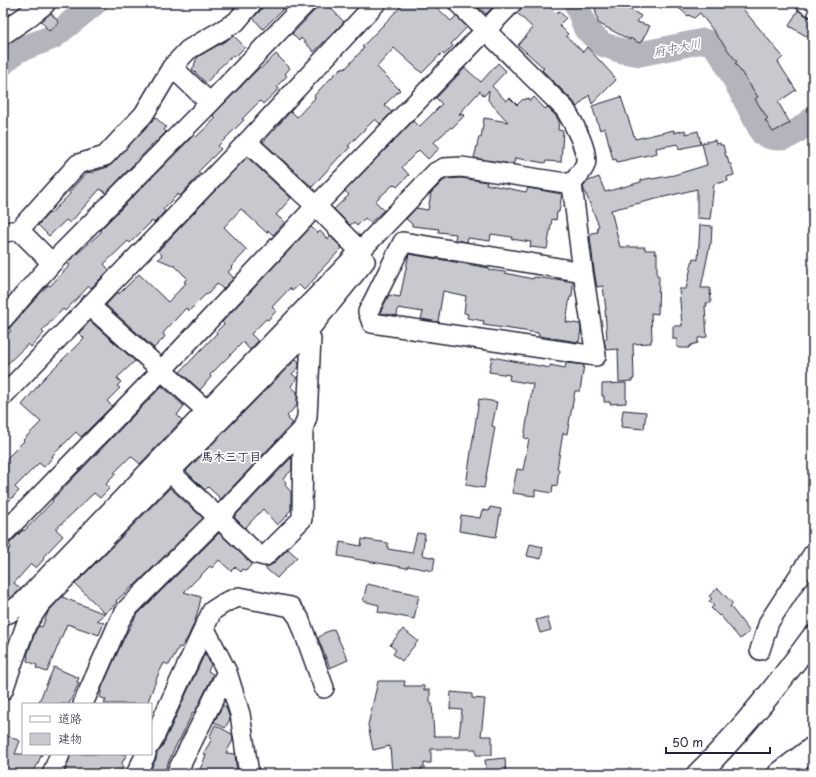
<svg xmlns="http://www.w3.org/2000/svg" width="816" height="777" viewBox="0 0 816 777" font-family="'Playpen Sans','Klee One',sans-serif">
  <rect width="100%" height="100%" fill="#fff"/>
  <filter id="ink" filterUnits="userSpaceOnUse"><feTurbulence type="fractalNoise" baseFrequency=".025" numOctaves="2"/><feDisplacementMap in="SourceGraphic" scale="8" xChannelSelector="R" yChannelSelector="G"/><feConvolveMatrix kernelMatrix="1 2 1 2 8 2 1 2 1" color-interpolation-filters="sRGB"/></filter>
  <g filter="url(#ink)">
    <g fill="none" stroke-linecap="round" stroke-linejoin="round">
      <path stroke="#b4b4bc" stroke-width="25" d="M576,3L586,29L602,44L622,51L640,54L703,41L712,43L722,55L763,134C786,145 795,132 813,119
        M3,63L16,51L53,37L95,3"/>
    </g>
    <path fill="#c8c8cf" stroke="#22223b" d="M263,3H289L263,29L253,18L261,10Z
      M319,3H326L344,22L314,52L301,38L299,41L292,34L314,11Z
      M404,3H432L451,21L456,16L467,27L451,44L453,46L444,55L442,53L422,73L394,48L377,67L400,90L384,105L392,112L380,124L375,119L348,146L350,147L342,156L341,155L312,187L263,142L291,111L297,117L315,98L314,96L319,90L341,68L342,69L343,67L345,69L364,48L362,47Z
      M474,3H497L486,14Z
      M523,3H546L556,13L559,11L566,18L559,25L568,34L566,36L583,52L587,47L611,73L616,80L592,104L589,95L577,107L573,101L542,70L544,68L518,45L533,28L517,13L523,6Z
      M594,3H619L641,16L637,22L650,26L641,42L639,43L630,38V40L598,23Z
      M673,3H738L783,57L778,62L796,90L778,102L790,123L773,132L765,120L768,119L755,99L758,97L735,63L737,62L700,13L694,18L689,15L688,16Z
      M798,10L808,17L813,18V40L789,26Z
      M51,13L59,23L49,31L41,21Z
      M234,36L245,47L235,57L233,55L217,70V71L206,83L192,69L195,65L194,64L196,62L195,61L199,56Z
      M276,54L290,68L285,74L287,76L277,86L279,89L263,104L260,101L242,119L244,120L218,146L221,149L198,172L200,174L180,196L178,194L163,209L165,211L154,223L152,221L130,243L128,241L104,264L109,270L91,288L89,286L65,311L63,309L42,331L44,333L31,347L28,344L3,368V338L11,331L9,329L12,325L38,296L48,285L50,286L70,265L67,263L98,235L101,232L100,230L194,135L196,137L216,118L213,115L259,68L260,69Z
      M498,63L506,71L492,86L506,101L510,98L517,105L523,99L524,100L527,98L530,101L534,97L545,109L547,107L556,116L559,121L558,130L563,131L561,162L546,161L545,163L515,158L514,163L511,164L474,158L479,137L481,138L484,118L508,122L488,100L489,90L484,96L480,91L459,114L465,115L452,128L451,127L434,142L440,148L428,159L419,150L402,167L409,175L397,187L394,184L392,186L375,201L384,210L370,223L365,218L357,226L354,222L350,225L334,209L349,195L345,191L413,121L419,127L442,104L436,98L465,68L481,82Z
      M621,97L635,139L674,130V133L685,130L686,134L698,131L701,144L679,149L678,144L656,148L657,153L617,162L616,159L613,160L605,128L600,130L592,106Z
      M155,117L166,127L164,130L166,132L156,142V141L106,193L100,189L70,223L66,220L49,236L38,225L49,213L50,214L70,194L69,192L86,173L91,172L93,173L95,171L108,167L113,163Z
      M715,140L716,144L720,143V145H723L726,157L727,156L729,164H731L734,175L727,177L728,181L714,184L710,219L697,218V189L611,210L620,247H645V250H655V253H657V276H659L658,314L651,313L652,340H651V343L633,344L634,379H632V381L619,382L618,349L606,350L604,339H607L605,310H606L603,286L597,287L594,270L590,236H591V233L598,232L597,227L599,226L583,187L588,181L599,177L605,192L641,182V180L651,178L652,179L674,175L707,165L702,143Z
      M247,157L291,198L276,215L285,222L273,235L268,230L267,233L241,209L224,227L247,250L231,267L232,268L228,272L234,278L223,289L217,284L207,295L206,294L189,311L186,308L164,332L163,334L165,336L163,339L154,348L106,305L118,292L119,294L139,274L168,302L186,283L184,282L187,278L175,266L158,259L162,255L158,251Z
      M461,178L487,182L486,184L526,192L528,188L562,194L559,212H557L556,220L552,219L547,249L530,247L531,242L511,239L512,237L491,234L490,241L468,238L467,242L455,240L456,234L438,232L439,229L412,226V224L406,219L416,208L428,210L431,193L443,181L447,179Z
      M700,225L712,226L711,244H710L701,288H710L711,303H706L707,306H705L707,337L698,338V343L691,345V346L689,347V348H679L677,347V339H673V326H682L679,289H686L693,258L698,260Z
      M311,227L318,233L320,231L328,239L330,236L342,248L316,275L317,276L304,290L299,285L292,291L290,288L272,307L276,311L268,320L266,319L251,334L258,341L250,350L243,342L210,375L211,377L200,390L180,372L217,333L216,332L224,324L222,322Z
      M409,254L489,268V270L505,272V273L533,279L534,277L556,280V279L573,282L572,297H570L566,322L580,324L581,329L579,342L539,336L538,333L483,325L484,321L467,318L468,314L464,313L466,296L443,291L438,322L421,319L423,312L398,308L397,316L380,313L389,295L400,297Z
      M90,321L135,361L117,378L121,382L117,386L120,388L107,401L112,406L81,437L76,432L52,456L53,457L44,467L39,463L15,487L19,491L3,507V462L24,441L23,440L41,422L22,405L45,377L84,338L79,333Z
      M492,357L550,368V365L565,368L566,363L584,365L580,391H575L567,434L563,433L557,469H559L557,486L553,485L552,493L535,490V496L512,493L517,469L523,470L529,439L524,438L533,384L509,380L510,375L489,372Z
      M296,359L299,362V367L292,374L297,378L291,386L297,392V405L287,416L289,418L288,419L293,423L221,499L208,487L205,490L186,471Z
      M626,383V403L610,404V402H604V396H602V384Z
      M162,386L184,406L177,415L182,420L140,464L131,456L114,473L116,474L106,484L110,488L100,498L94,493L56,529L63,536L43,557L44,559L36,568L31,564L14,583L21,589L11,598L5,593L3,595V556L11,547L9,545L11,542L23,530L24,531L53,501L52,500Z
      M479,399L497,402L492,426L495,427L484,488L466,485Z
      M623,410L646,412L644,429L621,427Z
      M292,457V470L283,479L286,482L285,485L291,492V510L287,514L288,515L277,525L263,509L245,528L234,517Z
      M170,488L203,518L134,586H133L116,601L117,603L105,613L75,584Z
      M490,507L501,509L496,537L459,531L461,515L480,518L482,510L489,511Z
      M219,533L252,564L246,571L243,569L241,572L235,567L231,571L219,560L212,568L210,566L184,592L201,597L199,607L195,621L188,637L181,648L179,647L169,665L164,663L158,675L147,704H104L106,700L100,697L102,687L125,636L136,616Z
      M417,533L425,534L422,555L435,558L433,571L408,566L407,568L338,556L340,542L361,546L362,539L388,543V549L412,553Z
      M530,544L543,547L541,559L527,556Z
      M288,549L297,557L277,578L265,568L273,564Z
      M367,584L419,595L414,619L378,612L379,605L363,601Z
      M718,588L733,604L730,606L750,632L740,639L720,615L719,616L711,608L714,606L709,601L712,599L709,596Z
      M62,597L105,614L97,620L104,623L99,635L67,624L47,672L36,668L37,665L27,661L28,656H27L36,630L39,626L42,627L48,612Z
      M547,617L551,630L540,633L536,620Z
      M334,629L348,660L330,668L318,638L324,633Z
      M403,629L418,641L402,661L393,654L396,650L390,645Z
      M205,653L211,665L208,671L213,674L211,679L195,712H193L179,741H178L163,774H148L156,759L157,753L161,749Z
      M54,667L79,678L77,682L79,683L69,704H38Z
      M378,681H405L404,686H424V690H430V703H432L434,736H459L462,710L450,709L451,692L472,694V698L485,699L481,736H492V755H476V749H431V763H424V768H421V772L392,773L390,746L373,750L368,725Z
      M223,705L226,707L230,719L225,728L214,722Z
      M215,725L232,734L233,740L226,753L235,754L237,774H198L206,755L203,754L212,739L209,738Z
      M3,734L20,741L15,754H42L33,774H3Z
      M71,754H127L121,765L123,766L119,774H64Z
      M505,758L506,774H487L485,760Z"/>
    <g fill="none" stroke-linecap="round" stroke-linejoin="round">
      <g stroke="#22223b" stroke-width="22">
        <path id="minor" d="M458,3L565,109C572,120 590,153 585,165C582,172 576,178 572,184L583,272L596,356L372,323L368,312L403,242L583,272
          M806,3L813,7
          M172,67L210,103
          M19,230L52,263
          M3,232H6L19,230L78,164L105,156L144,114L172,67L188,50L236,22L252,3
          M89,305L207,411
          M3,319L52,263L210,103L306,3
          M3,396L247,142L376,3
          M170,472L257,554L265,556L302,519L303,429
          M3,534L162,370L316,206L512,3
          M3,615L9,613L23,602L436,172L444,168L462,167L572,184
          M204,627L227,672L240,714L249,774
          M760,650L769,622L813,554
          M3,690L26,625L41,603L308,331L365,261L359,250L316,206L247,142
          M83,704L120,620L127,609L218,518L303,429L307,417L311,339L308,331
          M151,744L212,611L226,602L239,597L291,607L299,618L324,688
          M52,774L60,754
          M136,774L146,754
          M176,774L227,672"/>
      </g>
      <g stroke="#22223b" stroke-width="25">
        <path id="major" d="M3,33L25,18L44,3"/>
      </g>
      <g stroke="#22223b" stroke-width="25">
        <path id="highway" d="M698,774C741,732 778,685 813,637
          M779,774L813,748"/>
      </g>
      <use href="#minor" stroke="#fff" stroke-width="19"/>
      <use href="#major" stroke="#fff" stroke-width="22"/>
      <use href="#highway" stroke="#fff" stroke-width="22"/>
    </g>
  </g>
  <g text-anchor="middle" dominant-baseline="central" stroke-width="3.5" stroke-linejoin="round" paint-order="stroke">
    <g font-size="12" font-style="italic" fill="#5c5c6f" stroke="#fff">
      <text transform="translate(677 47) rotate(-11)">府中大川</text>
    </g>
    <g font-size="12" font-weight="bold" fill="#22223b" stroke="#fff">
      <text x="231" y="456">馬木三丁目</text>
    </g>
  </g>
  <rect width="816" height="777" fill="none" stroke="#fff" stroke-width="16"/>
  <rect x="8" y="8" width="800" height="761" fill="none" stroke="#22223b" stroke-width="1.5" filter="url(#ink)"/>
  <rect x="22" y="703" width="130" height="52" fill="#ffffff" stroke="#a7a7b1"/>
  <rect x="30" y="716" width="20" height="6" fill="#ffffff" stroke="#a7a7b1"/>
  <text x="58" y="723" font-size="12" fill="#22223b">道路</text>
  <rect x="30" y="733" width="20" height="12" fill="#c8c8cf" stroke="#a7a7b1"/>
  <text x="58" y="743" font-size="12" fill="#22223b">建物</text>
  <path d="M666 747v6h104v-6" fill="none" stroke="#22223b" stroke-width="2"/>
  <text x="672" y="747" font-size="12" fill="#22223b" stroke="#ffffff" stroke-width="3" paint-order="stroke">50 m</text>
</svg>
